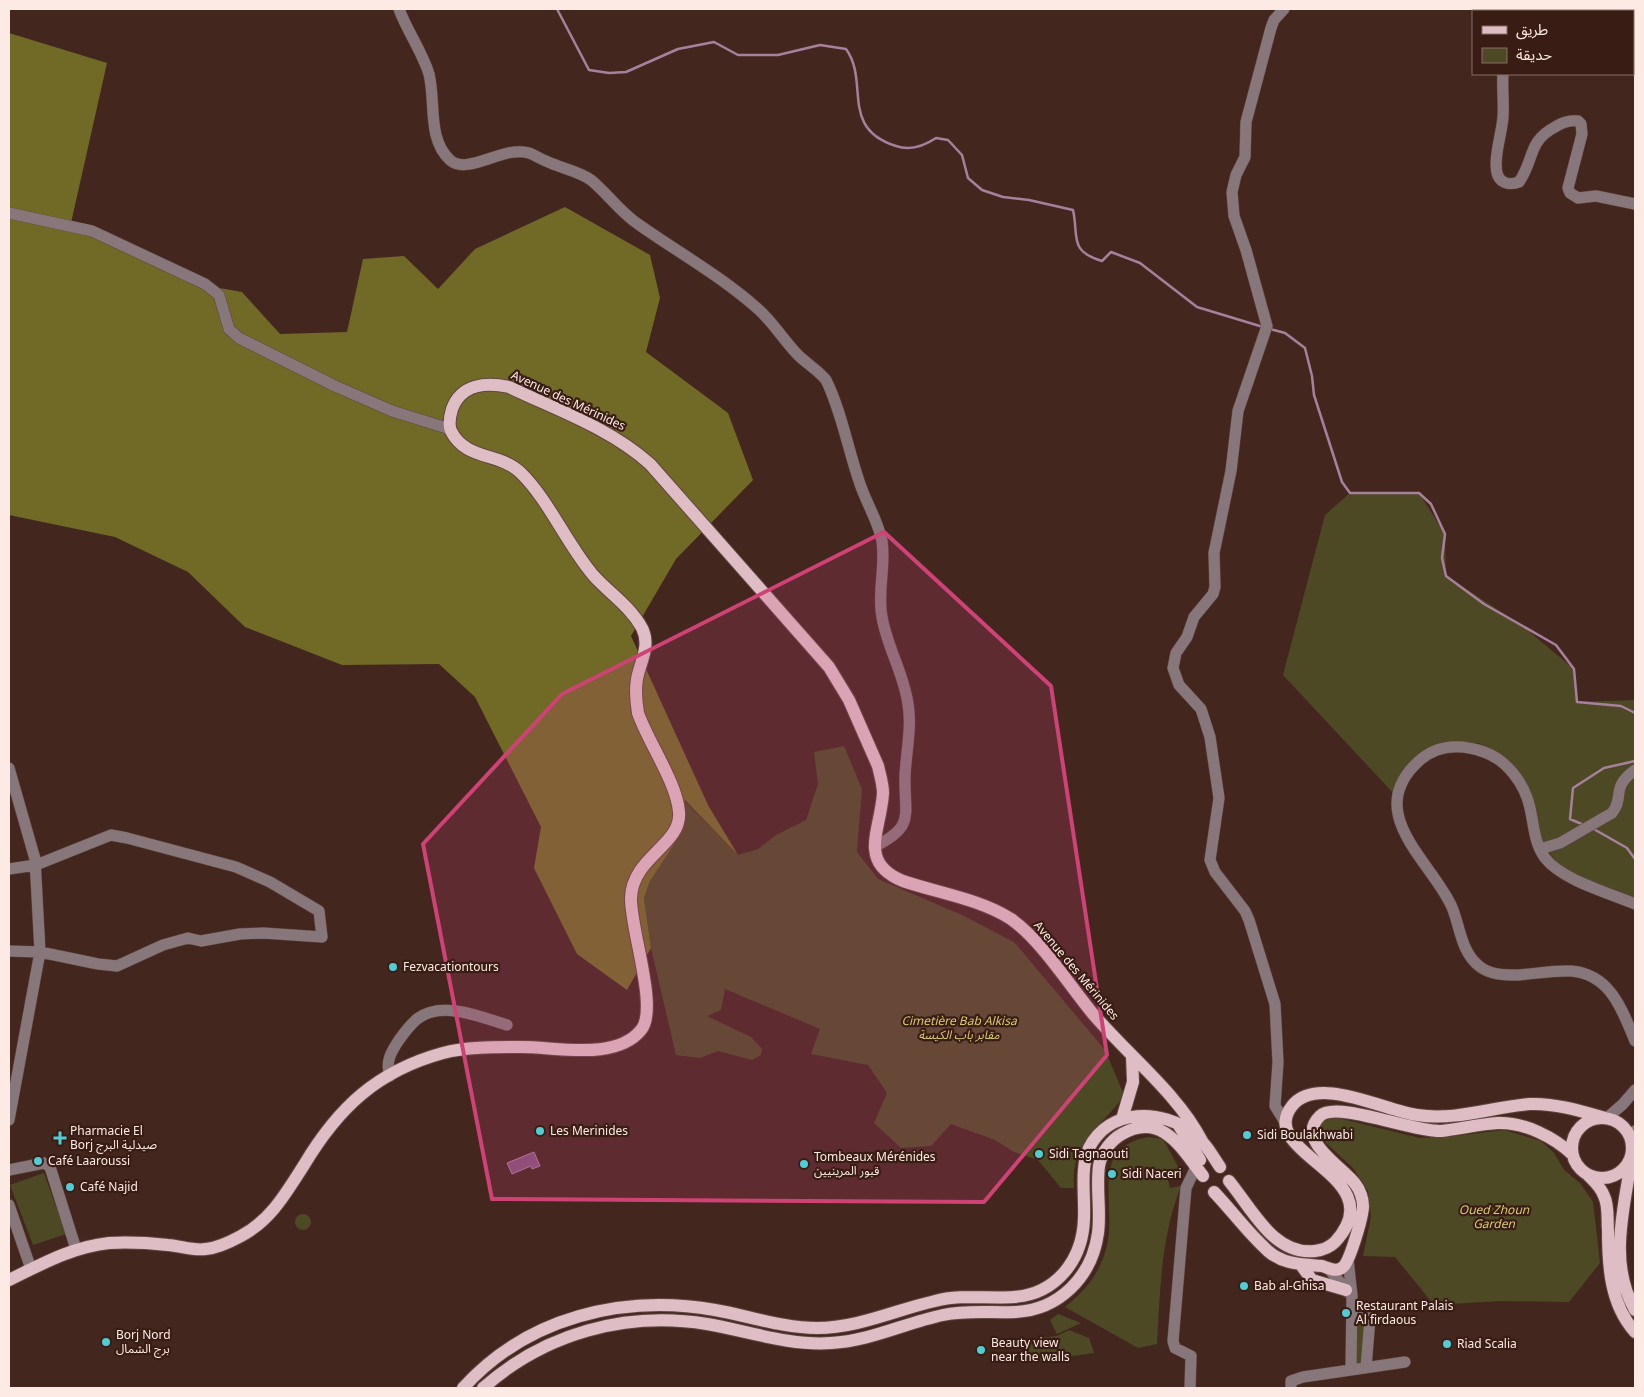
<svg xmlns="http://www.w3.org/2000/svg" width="1644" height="1397" viewBox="0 0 1644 1397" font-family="Georgia,'Noto Sans Arabic',serif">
  <rect width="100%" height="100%" fill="#43271f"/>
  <path fill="#4e4925" d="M1350,493H1419L1445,534L1446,576L1520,624L1574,669L1577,702L1635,700V902L1567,875L1535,835L1519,781L1479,743L1430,749L1397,797L1283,675L1325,515Z
    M844,746L862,789L857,852L878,879L962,915L1014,942L1105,1050L1124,1095C1100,1131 1071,1137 1074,1188H1061L1038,1160L1014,1152L995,1140L951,1124L931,1146L901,1148L874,1123L887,1093L868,1065L811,1054L820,1029L725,989L721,1010L707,1016L751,1037L762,1049L761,1055L752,1060L718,1051L700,1058L676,1055L651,948L644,898L650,881L660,863L684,800L738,855L758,849L776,835L806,820L818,784L814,752Z
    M1334,1117L1420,1138L1456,1136L1504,1130L1541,1141L1554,1153L1564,1170L1580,1183L1593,1202L1600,1263L1569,1302L1500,1301L1434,1305L1395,1257L1363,1256L1371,1217L1368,1191L1353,1168L1323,1140L1320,1123Z
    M1149,1137L1163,1139L1181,1172L1167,1177L1170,1188L1181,1186C1161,1236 1160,1291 1157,1344L1138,1348L1065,1307C1086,1290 1101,1272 1107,1245C1117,1201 1088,1147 1149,1137Z
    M44,1173L66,1234L33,1245L10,1185Z
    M295 1222a8 8 0 1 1 16 0a8 8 0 1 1-16 0Z
    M1058,1314L1081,1323L1057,1334L1050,1320Z
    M1353,1318L1370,1319L1366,1370L1352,1373Z
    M1069,1330L1089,1338L1094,1353L1029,1362L1027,1350L1031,1339L1057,1336Z"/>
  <path fill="#716926" d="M9,33L107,63L71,223L191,283L242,292L280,334L347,332L363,259L404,256L438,289L475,249L565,207L650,255L660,298L646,352L728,413L753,480L676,559L631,636L708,805L738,855L685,800L682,832L650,881L644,898L651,948L627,990L577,954L534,868L541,827L475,697L439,664L342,665L245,627L188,572L115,537L9,515Z"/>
  <path fill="#82527c" stroke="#a7809b" d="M534,1152L540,1166L532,1169L531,1166L512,1174L507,1163Z"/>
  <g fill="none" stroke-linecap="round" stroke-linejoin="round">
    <path stroke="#a7809b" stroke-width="2.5" d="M557,9L589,70L609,73L626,72L678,49L714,42L738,55H778L820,45L846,49C870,82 839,128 896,146C910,151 924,146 936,138L948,140L962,155L968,178L982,190L1003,197L1029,200L1073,210C1079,236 1068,251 1102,261L1111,252L1140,263L1197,307L1263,327
      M1270,329L1285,333L1305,348L1312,376L1314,395L1342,482L1350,493H1419L1431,504L1445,534L1442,558L1446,576L1484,604L1556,645L1574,669L1577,702L1621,706L1635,713
      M1584,825L1570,819L1573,788L1604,768L1635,761
      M1592,828L1627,848L1635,859"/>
    <g stroke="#61463f" stroke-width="12">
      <path id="minor" d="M399,9C407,31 422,51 429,74C436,102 427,139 450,160C467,176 504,145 529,153C535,155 540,159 546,161C560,168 579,171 591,180C608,194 620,212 638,224C679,253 721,276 758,309C774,323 784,341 798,355C807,364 818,370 826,380C841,410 848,449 859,481C865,501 878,520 882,541C886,567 877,591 882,617C887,647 904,674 908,704C912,728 906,752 905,776C904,816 916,826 874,847
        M1284,9L1274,20L1271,28L1246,122L1245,157L1236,175L1232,192L1234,216L1246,250L1267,326L1238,411L1231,471L1214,553L1215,587L1213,594L1194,617L1187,637L1176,653L1173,668L1179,685L1201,709L1210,737L1219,798L1210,860L1215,872L1245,911L1249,920L1275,1004L1278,1062L1275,1106L1285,1122
        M1529,11L1530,9
        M1503,74C1502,88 1504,103 1503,117C1502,133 1492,162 1498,176C1502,184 1511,185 1519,182C1535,159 1527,142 1555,127C1563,122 1569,120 1578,121L1581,124L1582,134L1568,188L1570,193L1578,198L1596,196L1635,204
        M9,213L92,231L205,284L219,295L229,329L239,338L335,386L392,411L450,429
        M9,768L35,859L40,952L9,1120
        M1540,849L1560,843L1612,813C1625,797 1610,788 1635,770
        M9,869L36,865L111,835L127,838L236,867L270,882L319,911L322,937L263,933L240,934L201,941L188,938L163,945L117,966L98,964L40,952L9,951
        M1635,904C1609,893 1562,880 1545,858C1534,843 1534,825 1530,808C1525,784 1507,760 1484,752C1461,744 1439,744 1420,760C1362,811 1429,859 1451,905C1460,924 1460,951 1479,966C1490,975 1504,975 1518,975C1535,974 1553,970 1571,971C1610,974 1622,1009 1635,1041
        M390,1076C385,1062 391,1052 399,1040C404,1033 410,1025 417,1019C442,1000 481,1017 507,1025
        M1607,1118L1623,1104L1635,1090
        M1633,1148L1635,1131
        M9,1170L44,1163L50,1167L76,1249
        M9,1205L31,1269
        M1348,1259L1352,1296L1351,1369
        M1328,1268L1349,1293
        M1352,1317L1370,1318L1366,1367
        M1190,1388L1191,1356L1175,1348L1173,1341L1186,1188L1196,1167
        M1291,1388V1381L1303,1377L1405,1362"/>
    </g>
    <g stroke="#61463f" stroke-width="14">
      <path id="major" d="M1572 1148a30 30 0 1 1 60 0a30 30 0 1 1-60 0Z
        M1122,1119L1133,1082L1132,1056
        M1178,1124L1200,1160
        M1631,1161C1624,1210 1608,1263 1635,1310
        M1588,1175C1594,1181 1601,1187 1604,1196C1609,1206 1607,1219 1608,1230C1608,1266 1610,1304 1635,1332
        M1229,1181C1252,1209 1274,1256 1315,1251C1323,1250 1330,1247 1335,1242C1396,1176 1254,1154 1292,1106C1317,1074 1385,1111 1417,1115C1456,1121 1492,1107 1530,1104C1555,1103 1581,1111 1605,1118
        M1214,1192C1233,1212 1248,1233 1268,1251C1284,1265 1302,1264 1322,1266C1329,1268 1336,1273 1343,1267C1350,1261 1363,1216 1363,1206C1363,1199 1360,1190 1356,1185C1345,1168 1294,1141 1320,1116C1336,1100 1412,1132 1441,1131C1460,1129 1479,1124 1498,1123C1524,1122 1554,1137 1573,1155
        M1301,1265L1312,1280L1346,1290
        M9,1280C42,1264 72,1247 109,1243C129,1242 149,1243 168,1245C181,1246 193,1251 206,1249C218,1248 230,1242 241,1236C271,1220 286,1193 304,1165C338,1108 377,1071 443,1053C465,1047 494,1047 518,1047C554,1046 615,1062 641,1030C659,1009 630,928 631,898C632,857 682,845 679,812C677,783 648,742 638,713C636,701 635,691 637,679C640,662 651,646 642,628C630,606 609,593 593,575C566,543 550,502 521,473C500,452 466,461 451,431C448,424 450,416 452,409C461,384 486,382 509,387C557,410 610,428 650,464L829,667L849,700L878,766C880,775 883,784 883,793C881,830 857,862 903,881C938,893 980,899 1011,919C1041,940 1069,985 1093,1014C1128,1055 1178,1094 1202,1141
        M463,1388C527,1317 623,1294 715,1310C749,1316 783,1328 817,1328C858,1328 895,1310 935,1301C961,1294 988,1299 1014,1297C1057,1294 1083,1259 1084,1218C1085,1196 1080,1168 1089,1148C1109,1108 1162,1108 1194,1134C1205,1142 1212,1155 1220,1167
        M483,1388C545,1333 626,1311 707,1324C748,1331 789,1346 831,1343C870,1341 905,1323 943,1315C967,1310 991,1313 1015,1312C1059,1310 1092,1277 1098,1233C1101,1211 1096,1188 1099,1166C1101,1153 1111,1140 1122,1134C1162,1111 1182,1149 1203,1176"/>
    </g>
    <use href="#minor" stroke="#87767a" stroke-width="11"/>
    <use href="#major" stroke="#debdc4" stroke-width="12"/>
  </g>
  <path fill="#ce4276" fill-opacity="0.2" stroke="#ce4276" stroke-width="4" stroke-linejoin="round" d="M884,532L1051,686L1107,1055L984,1202L492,1199L423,844L562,694Z"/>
  <g fill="#51ccd2" stroke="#391d15" stroke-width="2">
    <circle cx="393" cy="967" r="5"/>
    <circle cx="540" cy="1131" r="5"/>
    <circle cx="1247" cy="1135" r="5"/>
    <path d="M57.5 1130.5h5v5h5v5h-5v5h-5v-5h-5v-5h5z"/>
    <circle cx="1039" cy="1154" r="5"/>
    <circle cx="38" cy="1161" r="5"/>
    <circle cx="804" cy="1164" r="5"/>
    <circle cx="1112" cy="1174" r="5"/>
    <circle cx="70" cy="1187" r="5"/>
    <circle cx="1244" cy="1286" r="5"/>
    <circle cx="1346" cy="1313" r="5"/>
    <circle cx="106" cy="1342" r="5"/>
    <circle cx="1447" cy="1344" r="5"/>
    <circle cx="981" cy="1350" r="5"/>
  </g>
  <g text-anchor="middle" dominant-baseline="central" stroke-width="4.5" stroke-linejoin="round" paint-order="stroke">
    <g font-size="12" fill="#feeae4" stroke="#391d15">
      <text transform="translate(568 401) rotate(25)">Avenue des Mérinides</text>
      <text transform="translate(1076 971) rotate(50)">Avenue des Mérinides</text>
    </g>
    <g font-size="12" fill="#feeae4" stroke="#391d15" text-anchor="start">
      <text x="403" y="967">Fezvacationtours</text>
      <text x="70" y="1131">Pharmacie El<tspan x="70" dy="14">Borj صيدلية البرج</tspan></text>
      <text x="550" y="1131">Les Merinides</text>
      <text x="1257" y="1135">Sidi Boulakhwabi</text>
      <text x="1049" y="1154">Sidi Tagnaouti</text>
      <text x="814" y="1157">Tombeaux Mérénides<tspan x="814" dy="14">قبور المرينيين</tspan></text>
      <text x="48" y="1161">Café Laaroussi</text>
      <text x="1122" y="1174">Sidi Naceri</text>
      <text x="80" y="1187">Café Najid</text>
      <text x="1254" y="1286">Bab al-Ghisa</text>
      <text x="1356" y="1306">Restaurant Palais<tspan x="1356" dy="14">Al firdaous</tspan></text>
      <text x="116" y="1335">Borj Nord<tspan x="116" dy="14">برج الشمال</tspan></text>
      <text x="991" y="1343">Beauty view<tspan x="991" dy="14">near the walls</tspan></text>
      <text x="1457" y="1344">Riad Scalia</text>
    </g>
    <g font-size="12" font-style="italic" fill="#d8cc6e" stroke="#391d15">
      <text x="959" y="1021">Cimetière Bab Alkisa<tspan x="959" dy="14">مقابر باب الكيسة</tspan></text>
      <text x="1494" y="1210">Oued Zhoun<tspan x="1494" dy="14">Garden</tspan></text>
    </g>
  </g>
  <rect width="1644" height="1397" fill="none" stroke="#feeae4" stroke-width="20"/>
  <rect x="1472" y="10" width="162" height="65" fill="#391d15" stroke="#886f68"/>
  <rect x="1482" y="26" width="25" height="8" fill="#debdc4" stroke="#886f68"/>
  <text x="1516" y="35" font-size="15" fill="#feeae4">طريق</text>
  <rect x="1482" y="48" width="25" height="15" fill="#4e4925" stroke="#886f68"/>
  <text x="1516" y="60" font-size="15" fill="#feeae4">حديقة</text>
</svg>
